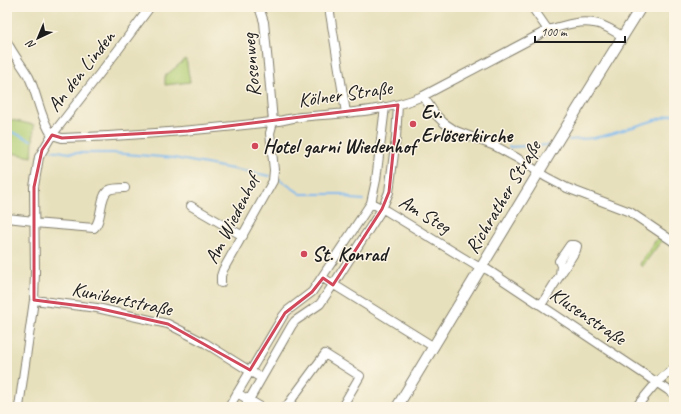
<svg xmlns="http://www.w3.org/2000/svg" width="681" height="414" viewBox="0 0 681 414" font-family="Caveat,sans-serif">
  <rect width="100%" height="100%" fill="#fcf5e5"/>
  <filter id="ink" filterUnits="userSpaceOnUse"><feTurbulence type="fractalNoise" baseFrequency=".025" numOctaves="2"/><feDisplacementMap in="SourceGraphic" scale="8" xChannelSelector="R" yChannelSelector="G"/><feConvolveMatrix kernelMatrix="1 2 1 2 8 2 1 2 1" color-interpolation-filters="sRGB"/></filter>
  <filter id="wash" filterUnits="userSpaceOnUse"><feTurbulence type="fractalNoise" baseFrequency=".012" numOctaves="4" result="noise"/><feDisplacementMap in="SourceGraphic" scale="16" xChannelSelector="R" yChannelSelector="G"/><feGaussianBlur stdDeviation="0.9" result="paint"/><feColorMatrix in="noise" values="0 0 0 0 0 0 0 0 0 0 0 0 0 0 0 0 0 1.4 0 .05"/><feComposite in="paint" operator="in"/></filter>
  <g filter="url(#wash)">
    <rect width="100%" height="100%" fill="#e7e0bc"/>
    <path fill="#b1ce75" stroke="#667548" d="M186,59L190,82L165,85V76Z
      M7,119L34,125L32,157L7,152Z
      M658,237L662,240L642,267L640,265L641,262Z"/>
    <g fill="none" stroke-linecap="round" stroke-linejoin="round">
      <path stroke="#7db9ef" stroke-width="2" d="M7,130L31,140
        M569,140L594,138L611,134L674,114
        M509,147L548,145
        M52,150L70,153H113L174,158L270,176
        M279,179L301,194H342L352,199L363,200"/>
    </g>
  </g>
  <g filter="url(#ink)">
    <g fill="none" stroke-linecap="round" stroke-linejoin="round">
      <g stroke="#827e6c" stroke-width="10">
        <path id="minor" d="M329,7L346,113
          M532,7L548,30
          M7,42C13,54 22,65 29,77C38,96 40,118 52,135
          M423,96L435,114L444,123L456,131L495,146L517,158L546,177L567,188L630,212L674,242
          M52,135L62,138C132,136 202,130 271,122C281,121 291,118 301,117C342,113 385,112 423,96L548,30C562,26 579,20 594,23C604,24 613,31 622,36
          M371,203L385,210L475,265L488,270L674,394
          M191,206L243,236
          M7,218L34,221
          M34,223L94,228C103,220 99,195 109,190C113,188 120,188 125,188
          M323,278L434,347
          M221,283V276L223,270L273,181L274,170L270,133L273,122L268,64L264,22L259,7
          M34,300L97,308L168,324L205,343L261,378
          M541,305L576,250L577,246L575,245H570L559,261L561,266L560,275
          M237,393L261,407
          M19,407L34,300L35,272L34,187L39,157L52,135L118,50L150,7
          M229,407L283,316L287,311L312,292L371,203L376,180L385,107
          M245,407L292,325L295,321L320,304L333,285L382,209L389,192L396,138L398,105
          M286,407L325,354L360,376L342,407
          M636,407L657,382L674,368"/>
      </g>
      <g stroke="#827e6c" stroke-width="12">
        <path id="major" d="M397,407L560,137L641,7"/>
      </g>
      <use href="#minor" stroke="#fff" stroke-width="8"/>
      <use href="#major" stroke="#fff" stroke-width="10"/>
    </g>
  </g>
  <path fill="none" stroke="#d1495b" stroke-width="3" stroke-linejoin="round" d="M398,105L389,192L382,209L333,285L323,278L312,292L285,313L250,370L168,324L97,308L34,300V187L42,150L52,135L62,138L188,131Z"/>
  <g fill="#d1495b" stroke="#fcf5e5" stroke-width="1.5">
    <circle cx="413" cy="124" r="4"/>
    <circle cx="255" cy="146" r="4"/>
    <circle cx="304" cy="254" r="4"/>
  </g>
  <g text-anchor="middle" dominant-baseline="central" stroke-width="3" stroke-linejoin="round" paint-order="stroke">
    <g font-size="20" fill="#1c1c1c" stroke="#fcf5e5">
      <text transform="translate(251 65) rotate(-95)">Rosenweg</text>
      <text transform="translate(81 71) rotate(-52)">An den Linden</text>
      <text transform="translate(345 94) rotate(-8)">Kölner Straße</text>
      <text transform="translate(503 197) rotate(-59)">Richrather Straße</text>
      <text transform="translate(425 214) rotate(31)">Am Steg</text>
      <text transform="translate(232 219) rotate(-63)">Am Wiedenhof</text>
      <text transform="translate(122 299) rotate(12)">Kunibertstraße</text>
      <text transform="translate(588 316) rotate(34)">Klusenstraße</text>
    </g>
    <g font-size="20" font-weight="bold" fill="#1c1c1c" stroke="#fcf5e5" text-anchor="start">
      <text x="421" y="112">Ev.<tspan x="421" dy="23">Erlöserkirche</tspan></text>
      <text x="263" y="146">Hotel garni Wiedenhof</text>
      <text x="312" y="254">St. Konrad</text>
    </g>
  </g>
  <rect width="681" height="414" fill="none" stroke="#fcf5e5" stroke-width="24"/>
  <g transform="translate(38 38) rotate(224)" stroke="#fcf5e5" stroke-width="3" paint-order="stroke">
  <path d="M0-3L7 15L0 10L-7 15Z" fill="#1c1c1c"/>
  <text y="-6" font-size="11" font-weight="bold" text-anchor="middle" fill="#1c1c1c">N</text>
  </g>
  <path d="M535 36v6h90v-6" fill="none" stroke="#1c1c1c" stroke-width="2"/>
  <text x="541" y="36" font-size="12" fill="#1c1c1c" stroke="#fcf5e5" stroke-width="3" paint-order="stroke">100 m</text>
</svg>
